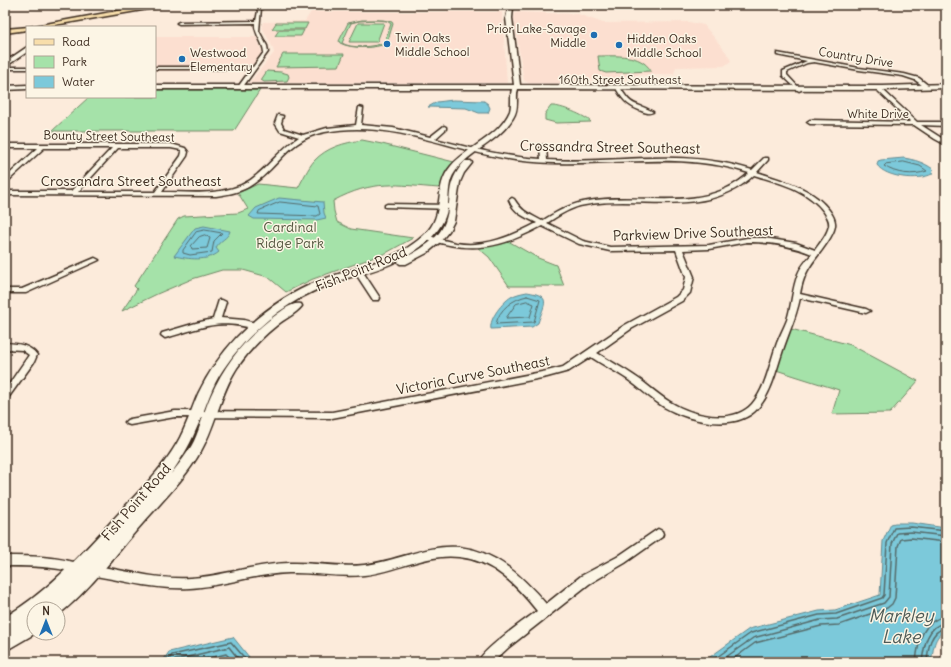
<svg xmlns="http://www.w3.org/2000/svg" width="951" height="667" viewBox="0 0 951 667" font-family="Delius,sans-serif">
  <rect width="100%" height="100%" fill="#fcebdb"/>
  <filter id="ink" filterUnits="userSpaceOnUse"><feTurbulence type="fractalNoise" baseFrequency=".025" numOctaves="2"/><feDisplacementMap in="SourceGraphic" scale="8" xChannelSelector="R" yChannelSelector="G"/><feConvolveMatrix kernelMatrix="1 2 1 2 8 2 1 2 1" color-interpolation-filters="sRGB"/></filter>
  <g filter="url(#ink)">
    <path fill="#fcdfd0" d="M311,12H502L507,83H249L274,53L273,48L262,27L263,22L305,21Z
      M515,12L578,14L603,23L689,22L704,25L726,52L731,61L724,66L676,67L674,74L637,75L629,78L593,79L581,83H529L524,81L514,19Z
      M155,37H257L262,52L248,71H155Z"/>
    <path fill="#a5e2a9" stroke="#708664" fill-rule="evenodd" d="M362,20H383L392,22L393,24L387,43C376,49 351,49 340,43L339,41L348,23ZM377,20L387,21L391,24L384,43C373,47 351,49 342,43L351,23L359,21Z
      M276,23H308L305,29H272Z
      M358,23H384L377,42H349Z
      M279,30H304L301,36H275Z
      M283,54H344L339,66L276,67Z
      M598,56C615,56 641,53 651,71L606,73L600,71Z
      M267,71L281,72L288,74L289,77L287,81L264,82L261,80Z
      M155,90H260L234,131H52L89,97H155Z
      M551,106C560,105 586,116 591,122L556,123L545,120V114Z
      M362,140L382,144L454,162L448,170L439,188C396,185 374,179 333,201L334,211L337,222L351,229L413,238L386,253L313,279L286,292L268,277L243,270H222L192,279L157,294L122,311L137,289L134,286L178,219L184,216L238,213L248,209L238,193L258,184L298,188C303,179 308,168 314,161C327,147 344,143 362,140Z
      M508,241L538,258L556,265L564,286H509L489,257L477,247H484Z
      M791,329L851,345L918,381L890,413L832,414L839,390L776,370Z"/>
    <path fill="#7cc9da" stroke="#62898f" d="M453,100L484,101L488,104L490,108L488,113H479L466,108L428,107L437,102Z
      M904,158C915,160 923,162 933,169L932,174C919,181 886,178 877,165L878,161L881,160Z
      M279,198L323,202L324,213L326,218L317,220L254,219L249,216L256,208Z
      M204,226L230,231C228,239 219,240 216,248L219,252C207,262 189,259 174,256L195,228Z
      M527,292C553,296 544,304 538,323L532,327L491,329C489,318 503,302 511,297C516,294 522,293 527,292Z
      M895,523H912L946,528V630C933,637 934,648 931,662H703L749,629L819,611L835,610L880,595L883,541L891,524Z
      M233,637L253,662H162L169,652Z"/>
    <g fill="none" stroke-linecap="round" stroke-linejoin="round">
      <path stroke="#556a69" stroke-width="1" d="M904,162L920,166L927,171C913,176 896,174 884,166L886,164Z
        M280,202L318,206L320,214L317,216L258,214L259,211Z
        M205,230L222,233L214,241L212,252L190,255L183,253V250L196,232Z
        M205,235L210,238L207,248L192,249L191,246L199,237Z
        M527,296L540,300L534,322L496,324C499,309 513,299 527,296Z
        M527,301L534,304L530,317L506,318L516,304Z"/>
      <path stroke="#556a69" stroke-width="1.5" d="M167,662L172,655L231,642L248,662
        M173,662L175,660L229,647L241,662
        M193,662L226,654L234,662
        M710,662L751,633L819,615L836,614L882,598L884,595L887,543L894,528L911,527L946,531
        M719,662L753,638L820,620L837,619L884,603L889,597L892,544L897,533L911,532L946,536
        M729,662L755,643L821,626L839,625L887,608L892,604L895,598L898,546L901,539L911,538L946,542
        M916,662C918,641 923,620 946,616
        M922,662C924,645 927,626 946,622
        M927,662C928,647 930,632 946,627"/>
      <g stroke="#3b2a1e" stroke-width="3">
        <path id="street" d="M256,5H260L261,8L259,31L267,46L268,52L242,88L238,87L251,69H155V67H253L264,52C263,41 254,34 255,23L179,24L177,23L179,22L256,21L258,11Z
          M777,53L859,68L904,74L919,78L930,87L926,88L915,80L903,76L859,70L814,62L807,63L787,72V75L801,90L799,91L783,76V71L807,61L777,55Z
          M5,58H13L15,59L13,60H5Z
          M5,67H27V69H5Z
          M617,89H621C633,109 637,102 653,112C649,114 648,113 644,112C630,107 624,102 617,90Z
          M878,89H882L917,122H946V126L921,125L946,141V145L935,139L914,125L810,124L807,122L810,120L911,122L878,91Z
          M359,107L363,108L361,125L393,128L430,137L444,126L446,127V129L435,139C470,148 505,157 541,159L540,147L543,145L546,147L547,160C618,164 681,147 752,170L764,158H768V160L757,172C783,181 812,187 829,210C837,221 837,226 830,238C817,260 805,265 800,294L866,309L870,311L866,313L800,298C796,318 788,334 782,353C776,371 771,394 758,408C736,433 688,421 664,407C651,399 640,388 627,379C615,371 603,365 591,357L569,371L547,377L332,418L175,417L130,425L127,424L125,422L127,420L130,419L175,411L332,412L547,371L563,367L625,325L676,297L683,290L686,277L676,250L610,251L579,244L542,226C499,249 470,254 424,238V236L426,235C436,238 446,241 456,243C485,248 512,236 537,223C525,217 514,213 509,200L512,198L514,199C521,211 529,214 542,221C555,213 568,205 583,202C639,190 703,216 749,173C672,148 593,171 515,160C451,151 390,119 325,132C288,139 280,166 253,184C242,192 229,194 216,196L5,195V191H71L112,148H44L7,182L5,183V178L38,148H5V144H171L185,148L188,152L187,156L162,192C194,192 232,198 258,174C272,162 283,147 299,137L280,131L275,123L278,115L283,116L281,123L284,129L303,135L327,128L356,125ZM118,148H171L181,150L182,152L181,156L155,192H78ZM754,175C779,183 808,189 824,212C827,217 830,220 829,226C827,235 820,243 815,250L796,243L764,238H747L709,245L610,247L583,241L547,223C558,216 571,207 585,205C642,194 707,220 754,175ZM747,242C770,242 790,245 812,254C807,260 801,266 798,274C792,289 792,305 787,320C784,328 780,335 777,343C770,362 766,388 752,404C732,426 691,415 670,402C657,394 647,384 636,377C623,368 610,361 597,353L631,329L682,301L690,293L694,277L683,250L709,249Z
          M387,204L452,205L455,207L452,209L385,207V205Z
          M95,258L99,260L97,261L26,293H5V289H22Z
          M355,269H361L380,298L379,300H373L354,271Z
          M219,300H222L226,302L221,318L244,320L258,324L259,326L258,328L255,329C216,318 202,328 165,338L161,335L162,333L196,323L213,319Z
          M5,343C18,344 29,344 37,355L34,362L8,398L5,399V390L29,355L22,350L5,349Z
          M658,529L662,531L663,534L662,537L625,563L589,584L509,647L493,662H478C483,649 524,621 537,611C517,586 493,560 459,557C426,553 396,572 364,575C339,578 314,572 289,573C255,574 223,586 190,588C157,590 124,581 91,575L87,574L85,570L87,566L91,565C124,570 157,580 190,578C223,576 255,564 289,563C314,562 339,568 364,565C396,562 426,544 459,547C496,551 523,577 546,604L581,576L617,557Z
          M5,556C31,556 58,556 83,565L85,569L83,573C77,575 71,571 65,570C45,566 25,566 5,566Z"/>
      </g>
      <g stroke="#3b2a1e" stroke-width="3">
        <path id="secondary" d="M509,5H515L513,7L512,18L520,85L883,86L946,84V88L883,90L518,89C515,98 520,107 513,118C499,142 469,151 455,172C448,181 449,193 448,204C445,230 426,244 406,257C420,250 439,239 445,222C454,197 443,186 465,161H471L472,163L464,173L460,182L454,221L449,231L439,243L427,253L406,264H400L398,262L399,260C379,271 357,274 336,282C289,298 245,333 219,376C209,393 204,413 195,432C189,447 180,460 171,474C179,464 188,453 194,441C201,426 204,410 211,395C225,363 248,335 276,315C283,310 292,302 301,304L302,306C296,314 284,319 276,326C261,338 248,352 237,368C220,394 216,425 201,451C184,481 158,505 136,531C112,559 88,592 58,615V609H34V616L32,618L34,617V633H36L5,651V617C51,590 85,550 121,511C141,489 162,469 177,443C186,428 191,410 198,394C208,373 221,354 237,337C260,313 289,293 319,281C355,266 394,263 424,235C447,214 432,188 451,166C468,146 499,137 510,111C512,104 510,96 512,89H155V85H514L506,18Z
          M27,47V52L5,67V62Z
          M27,85V89L5,90V86Z"/>
      </g>
      <g stroke="#3b2a1e" stroke-width="3">
        <path id="primary" d="M150,5H163L160,7L43,27H27V30L5,33V29L29,27Z"/>
      </g>
      <use href="#street" fill="#fcf5e5" fill-rule="evenodd"/>
      <use href="#secondary" fill="#fcf5e5" fill-rule="evenodd"/>
      <use href="#primary" fill="#f8deab" fill-rule="evenodd"/>
    </g>
  </g>
  <g fill="#1f6fb2" stroke="#fcf5e5" stroke-width="1.5">
    <circle cx="594" cy="35" r="4"/>
    <circle cx="387" cy="44" r="4"/>
    <circle cx="619" cy="45" r="4"/>
    <circle cx="182" cy="59" r="4"/>
  </g>
  <g text-anchor="middle" dominant-baseline="central" stroke-width="3" stroke-linejoin="round" paint-order="stroke">
    <g font-size="12" fill="#3b2a1e" stroke="#fcf5e5" text-anchor="start">
      <text x="586" y="28" text-anchor="end">Prior Lake-Savage<tspan x="586" dy="14">Middle</tspan></text>
      <text x="395" y="37">Twin Oaks<tspan x="395" dy="14">Middle School</tspan></text>
      <text x="627" y="38">Hidden Oaks<tspan x="627" dy="14">Middle School</tspan></text>
      <text x="190" y="52">Westwood<tspan x="190" dy="14">Elementary</tspan></text>
    </g>
    <g font-size="12" fill="#3b2a1e" stroke="#fcf5e5">
      <text transform="translate(856 57) rotate(9)">Country Drive</text>
      <text x="620" y="79">160th Street Southeast</text>
      <text x="878" y="113">White Drive</text>
      <text transform="translate(109 136) rotate(1)">Bounty Street Southeast</text>
    </g>
    <g font-size="14" fill="#3b2a1e" stroke="#fcf5e5">
      <text transform="translate(610 147) rotate(1)">Crossandra Street Southeast</text>
      <text x="131" y="181">Crossandra Street Southeast</text>
      <text transform="translate(693 233) rotate(-2)">Parkview Drive Southeast</text>
      <text transform="translate(361 269) rotate(-22)">Fish Point Road</text>
      <text transform="translate(473 375) rotate(-11)">Victoria Curve Southeast</text>
      <text transform="translate(136 502) rotate(-49)">Fish Point Road</text>
    </g>
    <g font-size="14" fill="#565841" stroke="#fcf5e5">
      <text x="290" y="227">Cardinal<tspan x="290" dy="16">Ridge Park</tspan></text>
    </g>
    <g font-size="18" font-style="italic" fill="#4e5a56" stroke="#fcf5e5">
      <text x="901" y="615">Markley<tspan x="901" dy="21">Lake</tspan></text>
    </g>
  </g>
  <rect width="951" height="667" fill="none" stroke="#fcf5e5" stroke-width="20"/>
  <rect x="10" y="10" width="931" height="647" fill="none" stroke="#3b2a1e" stroke-width="1.5" filter="url(#ink)"/>
  <rect x="26" y="26" width="130" height="72" fill="#fcf5e5" stroke="#afa495"/>
  <rect x="34" y="39" width="20" height="6" fill="#f8deab" stroke="#afa495"/>
  <text x="62" y="46" font-size="12" fill="#3b2a1e">Road</text>
  <rect x="34" y="56" width="20" height="12" fill="#a5e2a9" stroke="#afa495"/>
  <text x="62" y="66" font-size="12" fill="#3b2a1e">Park</text>
  <rect x="34" y="76" width="20" height="12" fill="#7cc9da" stroke="#afa495"/>
  <text x="62" y="86" font-size="12" fill="#3b2a1e">Water</text>
  <g transform="translate(46 621)"><circle r="19" fill="#fcf5e5" stroke="#afa495"/>
  <path d="M0-3L7 15L0 10L-7 15Z" fill="#1f6fb2"/>
  <text y="-6" font-size="11" font-weight="bold" text-anchor="middle" fill="#3b2a1e">N</text>
  </g>
</svg>
